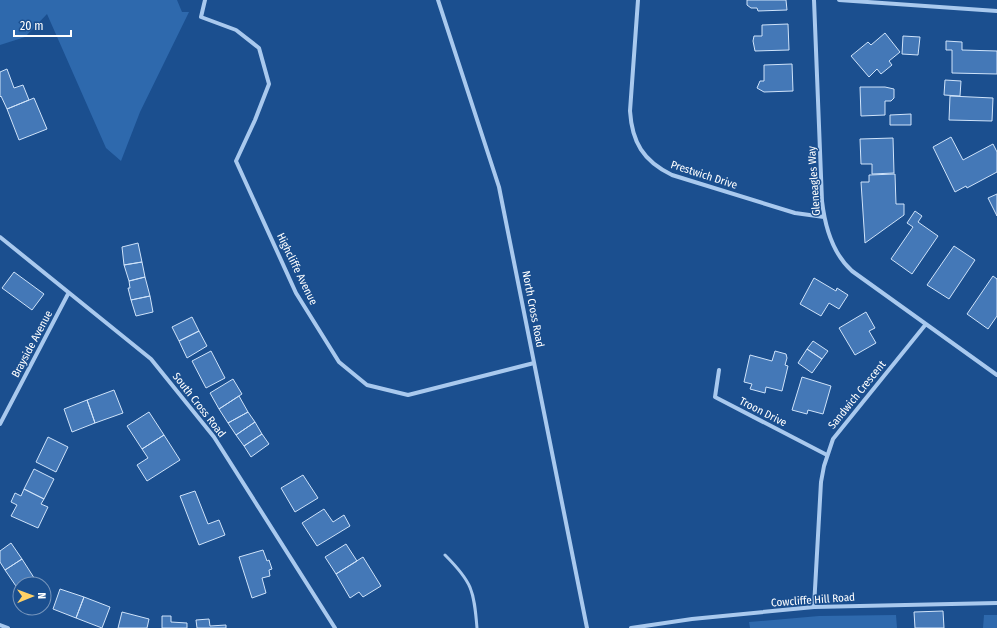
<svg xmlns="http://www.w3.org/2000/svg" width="997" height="628" viewBox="0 0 997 628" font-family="'Fira Sans Condensed',sans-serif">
  <rect width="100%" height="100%" fill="#1b4f8f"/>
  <path fill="#2e69ad" d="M0,0H177L182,12H189L140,112L121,161L106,148L47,14L25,37L0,45Z
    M896,615L897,628H750L749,622L819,616Z
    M984,615H997V628H983Z"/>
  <path fill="#4478b7" stroke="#cfe3fa" d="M747,0H786L787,10L758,11L757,8H751L747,5Z
    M788,24L789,50L755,51L753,41L754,36H762V25Z
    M885,33L900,52L889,61L892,65L881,74L877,69L869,77L851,56L868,42L871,45Z
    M903,36L920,37L918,55L902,54Z
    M946,41L962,42V50L997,51V74L952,73V50H946Z
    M792,64L793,91L764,92L757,88L760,81H764V65Z
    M7,69L14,88L23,85L29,100L7,109L1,96L0,97V72Z
    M945,80L961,81L960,96L944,95Z
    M860,87H885L894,89V98L891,101H885V115L861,116Z
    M950,96L993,98L992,121L949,120Z
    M34,98L47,129L19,140L7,109Z
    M911,114V125H890V115Z
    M951,137L963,160L993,144L997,152V172L967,188L966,186L955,192L933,147Z
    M893,138L894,173L872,174V164H861L860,139Z
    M895,174L896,204H904V215L865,243L861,182H869V175Z
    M997,194V216L988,198Z
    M915,211L922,216L918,222L938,236L912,274L891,259L913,227L907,223Z
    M138,243L142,262L124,265L122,247Z
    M954,246L975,260L949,299L927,285Z
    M142,262L145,277L129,281L124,265Z
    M14,272L44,294L32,310L2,288Z
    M993,276L997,279V316L988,329L967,314Z
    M145,277L150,296L131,300L128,288H130L129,281Z
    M814,278L836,291L837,288L848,295L839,309L829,303L821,316L800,304Z
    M150,296L153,312L136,316L131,300Z
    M866,312L875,328L869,331L876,343L855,355L839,328Z
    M192,317L199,331L179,341L172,327Z
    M199,331L207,346L187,358L179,341Z
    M813,341L828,351L822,359L807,349Z
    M807,349L822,359L812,373L798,363Z
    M211,351L225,378L206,388L192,361Z
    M775,351L786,354L787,358L785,365L788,366L782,391L766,387L765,393L750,389L752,384L744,382L750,355L772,361Z
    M802,377L831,386L823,414L808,410L807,414L792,410Z
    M233,379L242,394L219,409L210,393Z
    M114,390L123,413L95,423L87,400Z
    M239,396L248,412L228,423L219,409Z
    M87,400L95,423L72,432L64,409Z
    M149,412L164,435L142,449L127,426Z
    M248,412L255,422L236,435L228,423Z
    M255,422L262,434L244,446L236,435Z
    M262,434L269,444L251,457L244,446Z
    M164,435L180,460L147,481L137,465L148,458L142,449Z
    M48,437L68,447L56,472L36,462Z
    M34,469L54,479L44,499L24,489Z
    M303,475L318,498L295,512L281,488Z
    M24,489L44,499L41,504L48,507L38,528L11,516L17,505L11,502L15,493L21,496Z
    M195,491L208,524L219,520L225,535L199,545L180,496Z
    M324,509L333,522L344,515L350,526L317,546L302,523Z
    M11,543L22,559L5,570L0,562V551Z
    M346,544L357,561L336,574L325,557Z
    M263,550L267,561L269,560L272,569L269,570L270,576L262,578L266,593L252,598L239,557Z
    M363,557L381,586L363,597L359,592L350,598L336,574Z
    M22,559L38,584H20V592L5,570Z
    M60,589L84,597L76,618L53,609Z
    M84,597L110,607L102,628L76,618Z
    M943,611L944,628H915L914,612Z
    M122,612L149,619L147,628H118Z
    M162,616H171V622L187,623V628H162Z
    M209,619L210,626L226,625V628H197L196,620Z"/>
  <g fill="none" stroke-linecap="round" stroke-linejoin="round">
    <path stroke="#a9c9ee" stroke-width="3" d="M445,555C472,582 474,590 477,628"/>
    <path stroke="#a9c9ee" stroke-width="4" d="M205,0L201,17L236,30L259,48L269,84L255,120L236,161L296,293L339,362L367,385L408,395L534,363
      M438,0L499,187L587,628
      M638,0L630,111C632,142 643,161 672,175L795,213L824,217
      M814,0L822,201C825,227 832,253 852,271L997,375
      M839,0L997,11
      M0,237L151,359L214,437L335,628
      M719,370L715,397L827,455
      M0,424L68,294
      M814,607L821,482L824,466L833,439L926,324
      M0,625L8,628
      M631,628L692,619L814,607L997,603"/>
  </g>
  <g text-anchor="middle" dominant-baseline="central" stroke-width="3" stroke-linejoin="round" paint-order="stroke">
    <g font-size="11" fill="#fff" stroke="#1b4f8f">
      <text transform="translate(704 175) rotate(18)">Prestwich Drive</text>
      <text transform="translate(814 181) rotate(-94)">Gleneagles Way</text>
      <text transform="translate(297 269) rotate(64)">Highcliffe Avenue</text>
      <text transform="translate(533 309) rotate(79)">North Cross Road</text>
      <text transform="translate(32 344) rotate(-62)">Brayside Avenue</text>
      <text transform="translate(857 395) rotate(-51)">Sandwich Crescent</text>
      <text transform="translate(199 405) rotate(52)">South Cross Road</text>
      <text transform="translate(763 412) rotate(27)">Troon Drive</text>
      <text transform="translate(813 600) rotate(-4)">Cowcliffe Hill Road</text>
    </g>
  </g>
  <g transform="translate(32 596) rotate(89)"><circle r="19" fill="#1b4f8f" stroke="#7695bc"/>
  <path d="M0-3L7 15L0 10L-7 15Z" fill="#ffd166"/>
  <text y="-6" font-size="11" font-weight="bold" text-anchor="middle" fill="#ffffff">N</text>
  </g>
  <path d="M14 30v6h57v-6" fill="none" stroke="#ffffff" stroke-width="2"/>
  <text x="20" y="30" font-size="12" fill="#ffffff" stroke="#1b4f8f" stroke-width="3" paint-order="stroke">20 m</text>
</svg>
